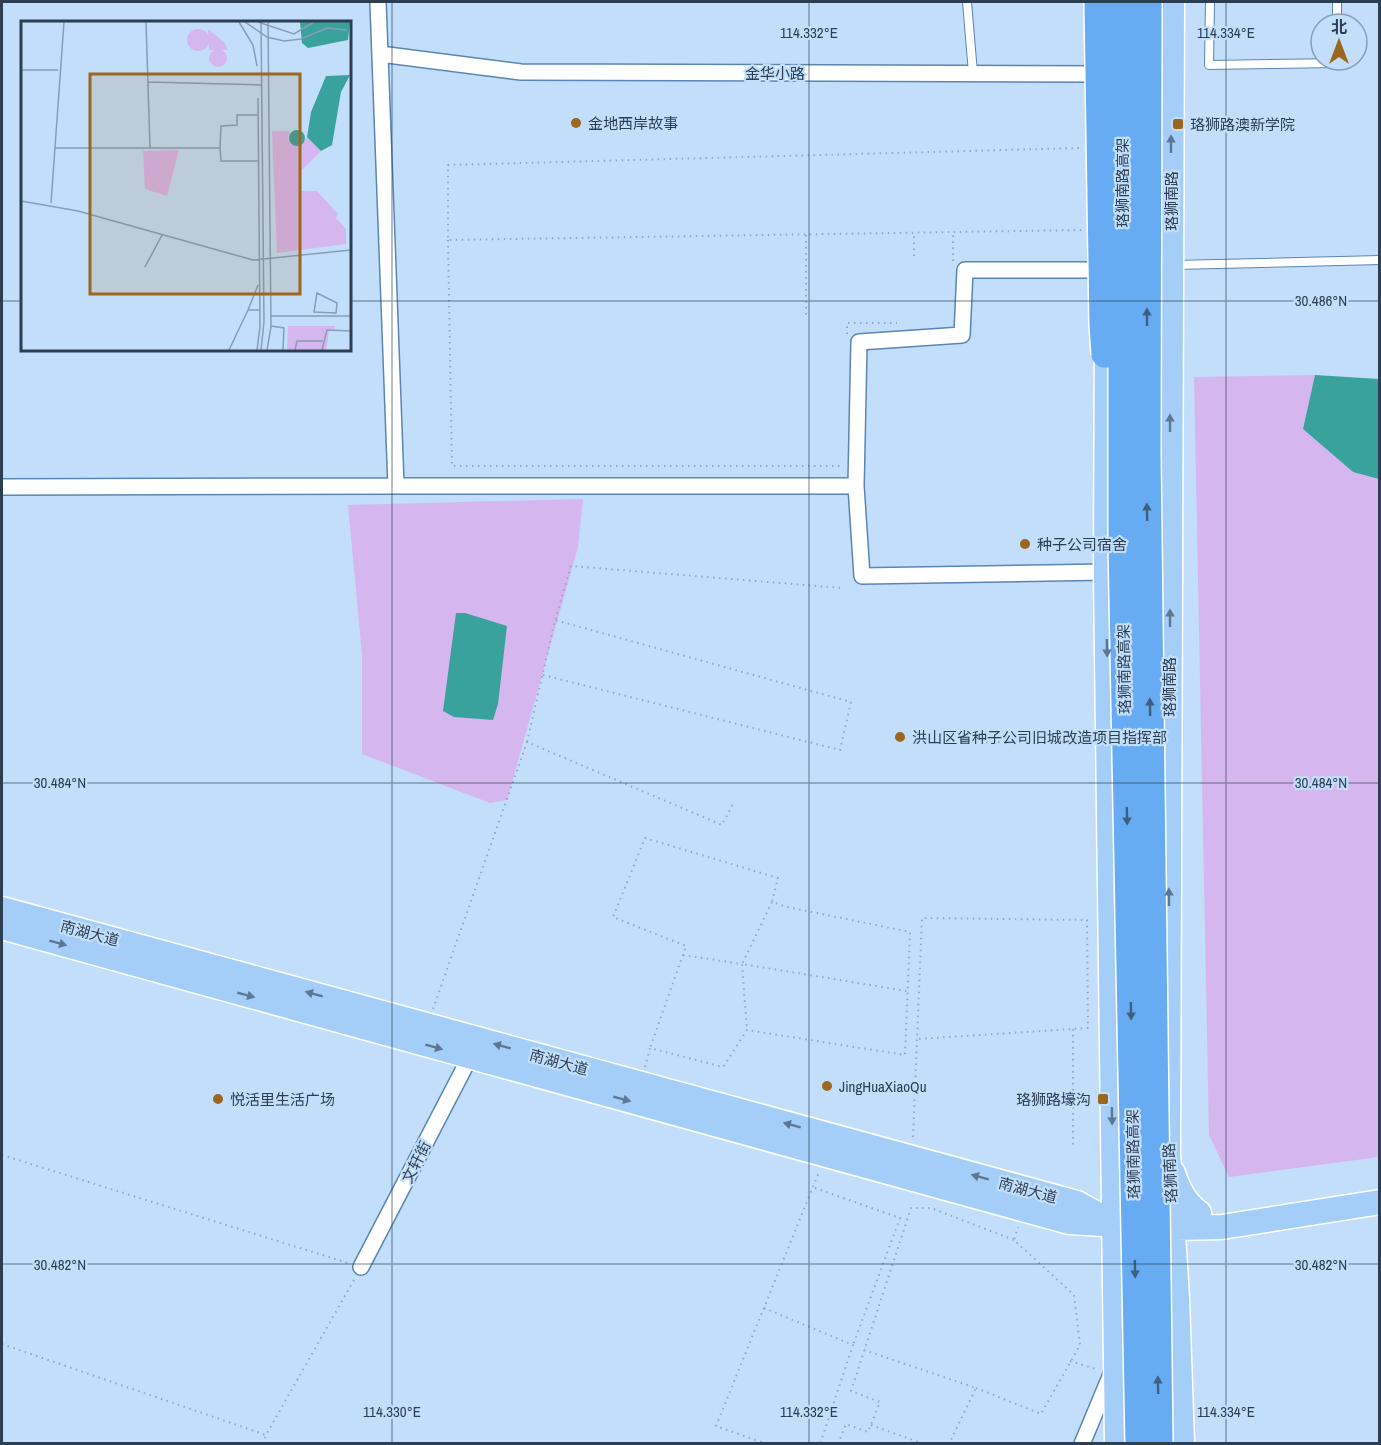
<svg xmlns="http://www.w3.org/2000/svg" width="1381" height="1445" viewBox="0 0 1381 1445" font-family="'Archivo Narrow','Noto Sans SC',sans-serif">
  <rect width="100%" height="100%" fill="#c2defb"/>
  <path fill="#d6b6ef" d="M1315,375L1303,429L1353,472L1379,477V1157L1229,1177L1209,1135L1194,377Z
    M583,499L578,547L507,800L490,803L362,754V655L348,505Z"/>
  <path fill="#39a29c" d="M1315,375L1379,379V479L1353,472L1303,429Z
    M456,613H465L507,626L498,704L493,720L454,717L443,711Z"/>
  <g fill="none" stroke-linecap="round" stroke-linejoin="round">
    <g stroke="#5a86b3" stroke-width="10">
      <path id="lane" d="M967,2L973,73
        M1210,2L1209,65L1338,63V60
        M1337,2V24
        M1175,265L1380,260"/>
    </g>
    <g stroke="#5a86b3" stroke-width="18">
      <path id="street" d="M380,54L521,72L1105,74
        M1102,270H965L962,335L859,342L856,486L862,576L1106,572
        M396,486H856
        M2,487L396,486L378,2
        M361,1267L470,1057
        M1082,1444L1112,1372"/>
    </g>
    <g stroke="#fff" stroke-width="27">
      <path id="primary" d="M1172,2L1168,1153L1177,1298L1182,1444
        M1107,334L1106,572L1117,1444
        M2,909L1077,1203L1111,1222
        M2,927L1069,1222L1173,1228L1222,1227L1380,1202
        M1173,1173C1178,1189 1185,1203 1199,1213"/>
    </g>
    <path stroke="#8fa8c2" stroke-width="2" stroke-dasharray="1.5 4.5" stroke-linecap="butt" d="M1079,148L448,165V240L1082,230
      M806,235V319
      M448,240L452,466H841
      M914,256V233
      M953,261V232
      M847,334V323H897
      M543,675L840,750L851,702L555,620
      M527,742L555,620L571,566L842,588
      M962,743L1088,740
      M772,902L742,964L907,991
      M683,955L742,964L747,1030
      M433,1009L527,742L722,825L734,802
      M1073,1029V1146
      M645,1067L650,1048L723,1067L747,1030L905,1055L910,932L787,907L772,902L778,878L645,838L613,917L686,946L650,1048
      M913,1137L922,918L1087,920L1088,1028L917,1039
      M2,1155L348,1263
      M815,1188L900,1218L853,1345
      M764,1308L853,1345L820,1444
      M2,1344L266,1435L355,1278
      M864,1350L976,1388L949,1444
      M1070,1361L1096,1369
      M976,1388L1041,1414L1080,1345L1074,1295L1014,1240L1018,1227
      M871,1425L924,1444
      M263,1444L266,1435
      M767,1444L716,1426L819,1172
      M838,1444L846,1424L868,1432L880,1402L851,1391L911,1208H931L1014,1240"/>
    <use href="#lane" stroke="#fff" stroke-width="8"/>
    <use href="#street" stroke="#fff" stroke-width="15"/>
    <use href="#primary" stroke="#a4cdf7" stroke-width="24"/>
    <g stroke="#fff" stroke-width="30" stroke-linecap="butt">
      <path id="highway-bridge" d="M1098,2L1103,324L1105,354
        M1122,2V543L1139,1444
        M1148,2L1147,456L1159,1444"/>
    </g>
    <use href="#highway-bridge" stroke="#67acf2" stroke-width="27"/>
  </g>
  <defs><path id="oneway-solid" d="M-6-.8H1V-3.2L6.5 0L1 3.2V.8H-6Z" transform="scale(1.5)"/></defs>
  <g fill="#5b7794">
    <use href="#oneway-solid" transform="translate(1171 144) rotate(-90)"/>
    <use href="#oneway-solid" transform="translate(1170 423) rotate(-90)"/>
    <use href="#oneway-solid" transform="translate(1170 618) rotate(-90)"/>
    <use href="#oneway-solid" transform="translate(1107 648) rotate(89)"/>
    <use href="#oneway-solid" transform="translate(1169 897) rotate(-90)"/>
    <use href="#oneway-solid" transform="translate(58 943) rotate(15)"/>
    <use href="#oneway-solid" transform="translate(314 994) rotate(-165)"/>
    <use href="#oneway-solid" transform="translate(246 995) rotate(15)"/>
    <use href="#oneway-solid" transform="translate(502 1046) rotate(-165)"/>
    <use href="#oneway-solid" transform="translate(434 1047) rotate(15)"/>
    <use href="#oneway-solid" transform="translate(622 1099) rotate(15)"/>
    <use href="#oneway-solid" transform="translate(1112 1116) rotate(89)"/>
    <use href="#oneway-solid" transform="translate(792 1125) rotate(-165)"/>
    <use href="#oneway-solid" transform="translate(980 1177) rotate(-165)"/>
  </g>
  <g fill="#3d5f82">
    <use href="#oneway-solid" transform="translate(1147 317) rotate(-90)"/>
    <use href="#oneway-solid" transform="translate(1147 512) rotate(-91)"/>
    <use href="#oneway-solid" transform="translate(1150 707) rotate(-91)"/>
    <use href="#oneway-solid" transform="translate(1127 816) rotate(89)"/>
    <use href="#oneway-solid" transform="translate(1131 1011) rotate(89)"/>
    <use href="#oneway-solid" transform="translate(1135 1269) rotate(89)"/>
    <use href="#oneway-solid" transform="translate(1158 1385) rotate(-91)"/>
  </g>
  <path fill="none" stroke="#2b3e52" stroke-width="1.5" stroke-opacity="0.45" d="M392,2V1444M809,2V1444M1226,2V1444M2,301H22M350,301H1380M2,783H1380M2,1264H1380"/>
  <g fill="#9b671e" stroke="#c2defb" stroke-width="2">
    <circle cx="576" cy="123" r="6"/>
    <rect x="1172" y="118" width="12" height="12" rx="3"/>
    <circle cx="1025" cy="544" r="6"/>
    <circle cx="900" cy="737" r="6"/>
    <circle cx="827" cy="1086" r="6"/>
    <circle cx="218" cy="1099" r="6"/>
    <rect x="1097" y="1093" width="12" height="12" rx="3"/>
  </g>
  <g text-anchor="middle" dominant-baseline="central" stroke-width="4.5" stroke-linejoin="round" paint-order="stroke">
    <g font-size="15" fill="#2b3e52" stroke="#c2defb">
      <text x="775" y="73">金华小路</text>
      <text transform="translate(1122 183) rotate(-90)">珞狮南路高架</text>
      <text transform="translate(1171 201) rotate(-90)">珞狮南路</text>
      <text transform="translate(1124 669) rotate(-91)">珞狮南路高架</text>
      <text transform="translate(1169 687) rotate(-90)">珞狮南路</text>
      <text transform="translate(90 933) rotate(15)">南湖大道</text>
      <text transform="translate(559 1062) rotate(15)">南湖大道</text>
      <text transform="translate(1133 1154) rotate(-91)">珞狮南路高架</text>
      <text transform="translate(416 1162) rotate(-63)">文轩街</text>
      <text transform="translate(1170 1173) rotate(-93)">珞狮南路</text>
      <text transform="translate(1028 1190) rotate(15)">南湖大道</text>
    </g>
    <g font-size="15" fill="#2b3e52" stroke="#c2defb" text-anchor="start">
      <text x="588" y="123">金地西岸故事</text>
      <text x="1190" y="124">珞狮路澳新学院</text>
      <text x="1037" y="544">种子公司宿舍</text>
      <text x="912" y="737">洪山区省种子公司旧城改造项目指挥部</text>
      <text x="839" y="1086">JingHuaXiaoQu</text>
      <text x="230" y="1099">悦活里生活广场</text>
      <text x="1091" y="1099" text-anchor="end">珞狮路壕沟</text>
    </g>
  </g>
  <g transform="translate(21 21)">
    <rect width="330" height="330" fill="#c2defb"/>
    <path d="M187,8L203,21L207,29H188ZM166 19a11 11 0 1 1 22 0a11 11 0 1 1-22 0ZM188 37a9 9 0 1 1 18 0a9 9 0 1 1-18 0ZM251,110H269L267,118L282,120L286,116L300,130L279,151V170H296L317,193L315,197L325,208V223L256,232ZM158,129L146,175L124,168L122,130ZM267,305H314V309L308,310L305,329H266Z" fill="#d6b6ef"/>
    <path d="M279,1H329L327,19L287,27L281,22ZM329,54L320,71L311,124L300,130L286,116L290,91L305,55ZM268 117a8 8 0 1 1 16 0a8 8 0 1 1-16 0Z" fill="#39a29c"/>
    <path fill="none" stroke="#869eb7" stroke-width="1.5" d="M218,1L232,24L236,45M224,1L246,16L263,20L280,18L306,7L326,9M237,1L273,13L293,1M0,49H37M127,61L240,64M237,94H216V104L200,105L199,127L200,140H237M34,127H129L125,1M129,127H199M0,180L57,190L232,239L330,229M30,182L43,1M124,246L141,214M296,272L316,282L315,292L293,291ZM227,289L237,264M250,295H330M250,305L263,307L262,329M208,329L227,289H238M236,329L239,306L237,77M240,329L243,301L240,1M246,329L250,306L247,1M274,329L276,320H302M301,329L306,309L330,310"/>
    <path fill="#9b671e" fill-opacity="0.15" stroke="#9b671e" stroke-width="3" d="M69,53H279V273H69Z"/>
    <rect width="330" height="330" fill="none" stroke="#2b3e52" stroke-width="3"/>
  </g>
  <g font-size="15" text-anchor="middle" fill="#2b3e52" stroke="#c2defb" stroke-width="4.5" stroke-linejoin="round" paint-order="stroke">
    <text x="809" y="38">114.332°E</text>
    <text x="1226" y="38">114.334°E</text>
    <text x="1321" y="306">30.486°N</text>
    <text x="60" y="788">30.484°N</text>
    <text x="1321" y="788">30.484°N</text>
    <text x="60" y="1270">30.482°N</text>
    <text x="1321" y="1270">30.482°N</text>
    <text x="392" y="1417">114.330°E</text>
    <text x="809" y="1417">114.332°E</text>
    <text x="1226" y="1417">114.334°E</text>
  </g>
  <rect width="1381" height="1445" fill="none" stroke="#2b3e52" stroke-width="6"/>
  <g transform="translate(1339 42)"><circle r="28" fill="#c2defb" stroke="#869eb7" stroke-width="1.5"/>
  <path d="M0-4.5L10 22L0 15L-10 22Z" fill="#9b671e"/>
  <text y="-9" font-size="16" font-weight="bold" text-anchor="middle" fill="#2b3e52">北</text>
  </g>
</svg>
